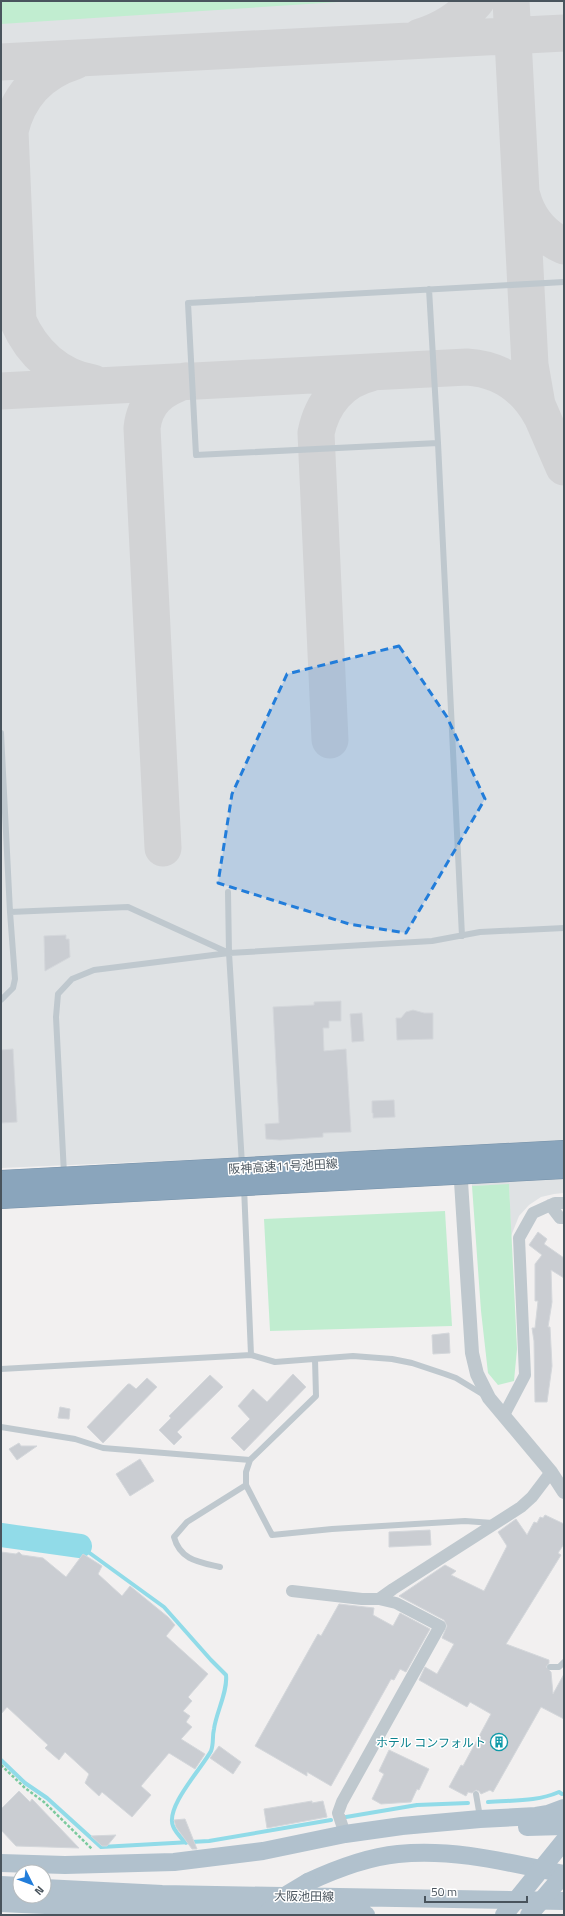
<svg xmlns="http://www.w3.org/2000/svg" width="565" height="1916" viewBox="0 0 565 1916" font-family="'Titillium Web','Noto Sans JP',sans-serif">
  <rect width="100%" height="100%" fill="#f2f0f0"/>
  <path fill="#dfe2e4" d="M1,1H564V1193L554,1194L541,1197L529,1205L519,1216L511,1236L509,1185L472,1186L469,1148L1,1168Z"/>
  <path fill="#c1edd0" d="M1,1H354L1,24Z
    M509,1184L517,1349L514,1381L498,1385L488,1373L481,1311L472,1186Z
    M445,1211L452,1326L270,1331L264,1219Z"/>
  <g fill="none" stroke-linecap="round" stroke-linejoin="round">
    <path stroke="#91dbe8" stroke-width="4" d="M80,1546L164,1607L211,1660L226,1675C228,1691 216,1713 214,1729C212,1737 214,1743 211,1751C202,1768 165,1807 173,1826C175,1832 181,1838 186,1843
      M1,1760L25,1783L47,1798L101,1847L209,1841L331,1820
      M488,1802C513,1800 536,1802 559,1792L562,1794
      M346,1817L417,1805L468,1803"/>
    <path stroke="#91dbe8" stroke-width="24" d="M1,1535L80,1546"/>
    <path stroke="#d2d3d5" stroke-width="37" d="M511,1L530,365L537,405L564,467
      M420,37C441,31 462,18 476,1
      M75,61C40,72 18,96 10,131L18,321C32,353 58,377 93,383
      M1,62L564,33
      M522,196C528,219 542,236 564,246
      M1,391L467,367C500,369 525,386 541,415
      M330,740L316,433C322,403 341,380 371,373
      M163,848L142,428C145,401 161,389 185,381"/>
  </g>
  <path fill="#cacdd2" stroke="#d4d7db" d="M66,935V939H69L70,957L45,971L44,936Z
    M341,1001V1021H329V1028H323L324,1051L346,1049L351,1132L323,1133V1137L280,1140L266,1139L265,1124L279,1123L273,1007L314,1005V1002Z
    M413,1010L424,1013H433V1039L397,1040L396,1018H401L406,1012Z
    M362,1013L364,1041L352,1042L350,1014Z
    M13,1049L17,1122L1,1123V1050Z
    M394,1100L395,1117L373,1118V1113H372V1101Z
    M538,1232L547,1239L544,1244L564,1258V1278L551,1270L552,1302L548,1327H550L552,1366L547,1402H535L534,1341L532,1328H535L538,1301H535V1264L542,1255L529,1245Z
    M449,1333L450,1353L433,1354L432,1335Z
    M293,1374L306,1387L244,1451L231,1438L250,1419L238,1406L253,1389L267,1402Z
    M210,1375L223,1387L177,1432L182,1437L174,1445L159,1430L171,1418L169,1416Z
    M147,1378L157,1387L103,1443L87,1427L128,1384H130L136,1389Z
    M60,1407L70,1409L69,1419L58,1418Z
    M19,1443L21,1446H37L17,1460L9,1449Z
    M140,1459L154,1481L130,1496L116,1474Z
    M545,1515L564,1524V1544L558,1553L561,1555L506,1644L549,1660V1663L546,1667L551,1672L553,1694L564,1674V1719L541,1707L493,1792L490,1790L481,1794L479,1791L476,1790L472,1793L468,1792L466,1796L449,1787L461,1765L463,1766L491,1714L470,1702L467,1707L419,1680L425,1667L437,1674L454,1644L442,1638L447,1626L444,1620L399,1596L445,1565L456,1571L451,1575L484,1591L507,1546L498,1532L516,1519L527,1535L534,1522L537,1523L540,1517L543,1518Z
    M430,1530L431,1545L389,1547V1532Z
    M1,1552L16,1554L19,1552L22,1555L43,1558L66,1577L83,1554L102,1566L98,1574L122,1596L130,1586L168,1617L175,1625L166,1636L208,1674L188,1697L192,1701L183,1711L190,1716L186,1722L192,1727L181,1739L205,1754L195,1769L169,1753L141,1786L151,1795L132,1817L102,1792L99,1796L85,1783L89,1774L65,1752L59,1760L45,1748L48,1745L7,1707L1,1714Z
    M339,1604L374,1608L373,1615L393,1626L400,1613L430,1629L406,1672L400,1669L394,1680L391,1679L331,1786L307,1772V1776L255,1746L318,1634L321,1636Z
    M219,1746L241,1762L233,1774L210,1758Z
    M389,1750L429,1769L419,1790L417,1789L411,1802L381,1804L372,1799L384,1774L379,1771Z
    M19,1791L30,1802L32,1799L79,1848L16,1846L1,1830V1809Z
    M312,1801V1803L323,1801L327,1817L267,1828L264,1809Z
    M185,1819L197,1849H192L176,1827L174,1820Z
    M116,1835L107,1846H102L91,1836Z"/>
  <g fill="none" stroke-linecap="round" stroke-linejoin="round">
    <path stroke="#7bca9e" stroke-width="2.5" stroke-dasharray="3 2" stroke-linecap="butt" d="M1,1765L25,1788L44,1802L92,1849"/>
    <path stroke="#bfc8ce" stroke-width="6" d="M429,289L438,443
      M1,733L10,912
      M228,892L229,953L242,1164
      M462,936L438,443L196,455L188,303L564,282
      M1,1000L13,988L15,979L10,912L128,907L229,953L432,941L480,932L564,928
      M64,1174L56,1017L58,994L72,979L94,970L229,953
      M244,1187L251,1355
      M315,1359L316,1396L250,1460L246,1472V1485L272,1535L332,1529L465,1521L493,1523
      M1,1369L251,1355L275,1362L353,1356L392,1359L412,1363L445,1374L456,1378L484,1395
      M1,1427L75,1439L103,1448L250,1460
      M220,1567C199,1562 180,1560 174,1537L187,1522L246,1485
      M550,1667H559L564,1662
      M476,1794L480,1817"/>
    <path stroke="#bfc8ce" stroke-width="12" d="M550,1205L560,1218H564
      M504,1415L525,1375L519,1238L533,1213L555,1203H564
      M292,1591L362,1599H379
      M345,1834L338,1813L342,1802L440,1626L396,1603L379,1599L393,1589L521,1507L532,1497L551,1472"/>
    <path stroke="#bfc8ce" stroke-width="14" d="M459,1166H460L472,1353L477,1374L489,1398L551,1472L564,1492"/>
    <path stroke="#b1c1cd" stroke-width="18" d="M527,1827L564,1826
      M1,1863L65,1865L174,1862L263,1851L345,1834L402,1826L480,1819L536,1816L548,1814L564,1808
      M308,1882C336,1869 367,1857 398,1854C454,1848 510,1863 564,1874
      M1,1885L20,1886
      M44,1888L162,1894L564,1901
      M1,1903C123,1909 244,1911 366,1915"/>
    <g stroke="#7691a8" stroke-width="22" stroke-linecap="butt">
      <path id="motorway-bridge" d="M1,1181L564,1151
        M1,1198L564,1168"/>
    </g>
    <path stroke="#b1c1cd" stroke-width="18" d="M265,1915L288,1894L308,1882
      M504,1915L564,1841
      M529,1915L564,1874"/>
    <use href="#motorway-bridge" stroke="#8aa5bc" stroke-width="21"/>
  </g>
  <path fill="#227dda" fill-opacity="0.2" stroke="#227dda" stroke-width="3" stroke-dasharray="8 5" stroke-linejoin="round" d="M399,646L447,717L485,799L406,933L349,924L218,883L232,794L287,674Z"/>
  <defs>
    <g id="building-ring" transform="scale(0.9)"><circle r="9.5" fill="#fff" stroke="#0f9aa8" stroke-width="1.5"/><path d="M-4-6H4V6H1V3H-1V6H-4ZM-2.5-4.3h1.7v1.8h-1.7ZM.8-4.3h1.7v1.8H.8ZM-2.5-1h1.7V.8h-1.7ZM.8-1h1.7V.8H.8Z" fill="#0f9aa8"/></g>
  </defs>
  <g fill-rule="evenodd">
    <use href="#building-ring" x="499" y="1742"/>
  </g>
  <g text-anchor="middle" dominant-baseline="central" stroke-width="3" stroke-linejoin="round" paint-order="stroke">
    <g font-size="12" fill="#49545d" stroke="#fff">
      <text transform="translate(283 1166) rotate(-3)">阪神高速11号池田線</text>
      <text transform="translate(304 1896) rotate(1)">大阪池田線</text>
    </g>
    <g font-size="12" fill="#0d838f" stroke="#fff" text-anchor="end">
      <text x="486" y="1742">ホテル コンフォルト</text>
    </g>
  </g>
  <rect width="565" height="1916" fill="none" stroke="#49545d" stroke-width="4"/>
  <g transform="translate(32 1884) rotate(132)"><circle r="19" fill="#ffffff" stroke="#b6bbbe"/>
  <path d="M0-3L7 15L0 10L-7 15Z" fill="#227dda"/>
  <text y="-6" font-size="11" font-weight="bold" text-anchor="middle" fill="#49545d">N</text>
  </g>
  <path d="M425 1896v6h102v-6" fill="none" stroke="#49545d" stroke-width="2"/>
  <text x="431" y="1896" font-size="12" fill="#49545d" stroke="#ffffff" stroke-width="3" paint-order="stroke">50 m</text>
</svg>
